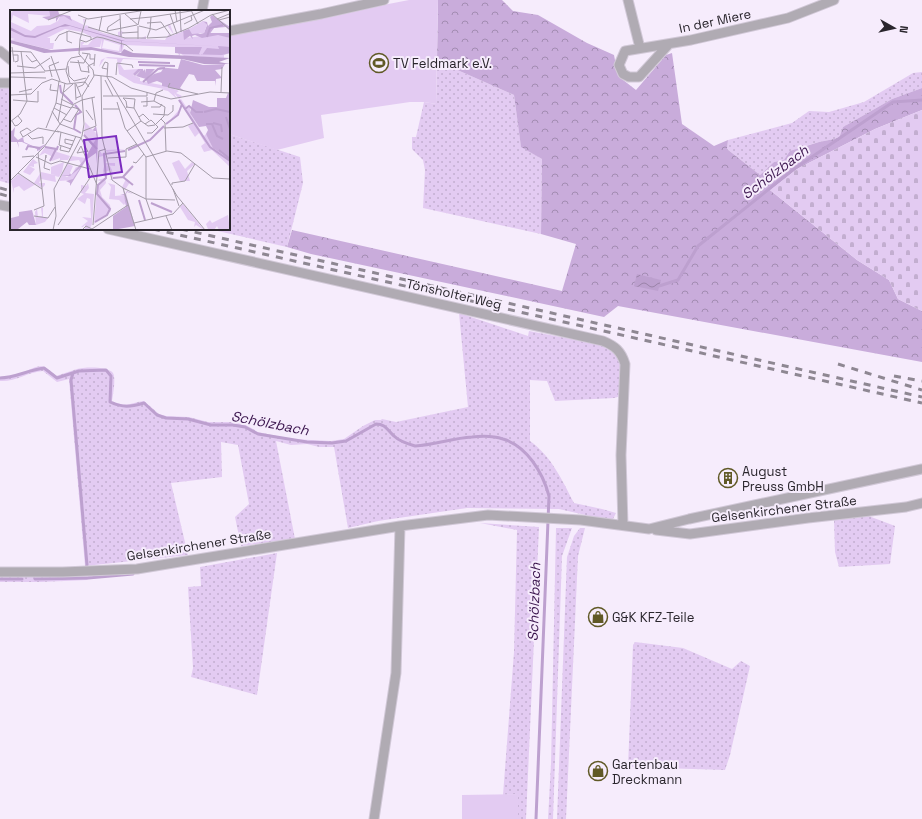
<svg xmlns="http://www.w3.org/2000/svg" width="922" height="819" viewBox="0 0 922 819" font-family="'Space Grotesk',sans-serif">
  <defs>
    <pattern id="grass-dots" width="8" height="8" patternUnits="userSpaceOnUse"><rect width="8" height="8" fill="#e3cbf2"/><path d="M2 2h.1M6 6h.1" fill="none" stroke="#c3aed0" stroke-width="1.8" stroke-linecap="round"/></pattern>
    <pattern id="forest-crowns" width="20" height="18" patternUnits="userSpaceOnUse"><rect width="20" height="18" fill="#c9acdb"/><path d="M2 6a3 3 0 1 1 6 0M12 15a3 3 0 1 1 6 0" fill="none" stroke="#a38cb2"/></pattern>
    <pattern id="cemetery-stones" width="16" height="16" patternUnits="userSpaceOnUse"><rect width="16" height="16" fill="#e3cbf2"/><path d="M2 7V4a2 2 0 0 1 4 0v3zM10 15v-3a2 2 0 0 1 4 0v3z" fill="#c3aed0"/></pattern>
    <pattern id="water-waves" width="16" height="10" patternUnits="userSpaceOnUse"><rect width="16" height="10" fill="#bda0cf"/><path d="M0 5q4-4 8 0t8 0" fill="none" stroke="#9a82a8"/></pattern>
  </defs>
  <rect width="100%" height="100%" fill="#f6ecfc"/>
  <path fill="url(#grass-dots)" d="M437,61L514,95L521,146L542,159L541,234L423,208L425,170L423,160L412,149V137H416L424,102L436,104Z
    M922,72V88L892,99L843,127L839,138L819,142L805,146L784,160L774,162L760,175L727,149L728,140L792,123L809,111L829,112L864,102L913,73Z
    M11,86V184L0,181V87Z
    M229,134L300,157L303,183L287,247L209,229H229Z
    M459,313L528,336L529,331L603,345C627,356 622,373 621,396L614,398L555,401L547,381L530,380V441C552,457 562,480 574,503L602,509L616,513L612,521L559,509L467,508L378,521L348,528L334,447H319L307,444L291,445L276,441L295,539L241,546L235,517L249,504L238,445L221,442L222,477L171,483L188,555L85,566L69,379L57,382L43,371C28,372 15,382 0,381V377C6,376 13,376 19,374C38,367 40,360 56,376C63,374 70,371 77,369C84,367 108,366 113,373C116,378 113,395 112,401C129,408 128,403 144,401L159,414L166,416L189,417L208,422H233L246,425L258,432L291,439L331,441L344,439L363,426L375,420H381L382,419L396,422L468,407Z
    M866,515L895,526L890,564L839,567L835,552L834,519Z
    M480,523L539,527L526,819H518V794L503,795L514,652L517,530Z
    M556,528H572L562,556L553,819H548L551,764Z
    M580,528H585L578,556L566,819H557L567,557L574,536Z
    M277,553L257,695L191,677L193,668L188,587L201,586L200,567Z
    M93,574L87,580L41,582H0V576L39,577Z
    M635,642L683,648L732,669L741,661L750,666L730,755L725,770L628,767L633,645Z"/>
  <path fill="url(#forest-crowns)" d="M438,0H502L513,11L538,15L587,43L614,55L618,76L636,90L666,55L672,53L682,124L714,146L728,140L727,149L760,175L774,162L784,160L790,151L819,142L839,138L843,127L892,99L922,88V110L875,129L797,169L770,190L857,260L889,280L898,299L922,311V362L618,306L604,317L311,254L287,247L292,230L562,291L576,244L541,234L542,159L521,147L514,95L437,61Z"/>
  <path fill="url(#cemetery-stones)" d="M922,110V311L898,299L889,280L857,260L770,190L797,169L875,129Z"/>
  <path fill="#e3cbf2" d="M409,0H438L436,104L424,102H410L321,115L324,138L277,150L229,134V35Z
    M518,794V819H462V795Z"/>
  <path fill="url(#water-waves)" d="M637,274L661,280L658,291L634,286Z"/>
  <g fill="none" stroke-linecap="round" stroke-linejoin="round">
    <path stroke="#bda0cf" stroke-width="3" d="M659,286L678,280L698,246L794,169L893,102L922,100
      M73,373L71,380L87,565
      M0,378C15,378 28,370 44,368L57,378L79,371L106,370L111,376L110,402C123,408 130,407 144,403L157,415L166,418L188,419L211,425H233L245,427L258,434L307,442L332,443L346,441L376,424C386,424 387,430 394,436C399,441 408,444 415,446C434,445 453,438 472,437C481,436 494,436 503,439C527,446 543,473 549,496L536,819
      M0,579H22
      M35,579L88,578L133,574"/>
    <g stroke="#d1c8d7" stroke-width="11">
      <path id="minor" d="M628,0L640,48
        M202,11L204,0
        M229,31L321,14L384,0
        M669,44L639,77H629L623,74L619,65L625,51L691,40L788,18L834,0
        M0,51L11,60
        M0,83H11
        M0,205L11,207
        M108,229L603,341C615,346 621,351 625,364L621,455L623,525
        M656,530L690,534L808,518L906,507L922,503
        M0,572H63L137,569L400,526L488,515L581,520L649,529L689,519L922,469
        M374,819L396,673L400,526"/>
    </g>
    <use href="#minor" stroke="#b0abb3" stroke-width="9"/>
    <path stroke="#8e8792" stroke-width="3" stroke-dasharray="7 7" stroke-linecap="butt" d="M0,188L11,191
      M0,194L11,197
      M153,229L922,403
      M181,229L922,397
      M838,364L922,390
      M894,376L922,381"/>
  </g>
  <defs>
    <g id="stadium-ring" transform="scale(1)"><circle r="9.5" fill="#f6ecfc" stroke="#605926" stroke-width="1.5"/><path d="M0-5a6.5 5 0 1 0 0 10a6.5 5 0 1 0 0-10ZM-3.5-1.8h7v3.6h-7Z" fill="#605926"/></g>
    <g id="building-ring" transform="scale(1)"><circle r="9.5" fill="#f6ecfc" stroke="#605926" stroke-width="1.5"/><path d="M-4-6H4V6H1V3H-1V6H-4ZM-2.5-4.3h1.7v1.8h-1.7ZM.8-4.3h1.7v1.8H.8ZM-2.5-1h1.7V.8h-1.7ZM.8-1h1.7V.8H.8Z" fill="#605926"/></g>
    <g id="shop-ring" transform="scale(1)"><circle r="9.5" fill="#f6ecfc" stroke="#605926" stroke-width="1.5"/><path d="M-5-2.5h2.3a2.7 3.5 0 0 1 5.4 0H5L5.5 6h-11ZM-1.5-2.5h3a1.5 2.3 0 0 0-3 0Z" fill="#605926"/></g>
  </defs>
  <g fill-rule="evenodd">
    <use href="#stadium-ring" x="379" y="63"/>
    <use href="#building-ring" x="728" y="478"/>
    <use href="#shop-ring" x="598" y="617"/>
    <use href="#shop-ring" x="598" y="771"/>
  </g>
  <g text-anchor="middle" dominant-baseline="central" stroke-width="4" stroke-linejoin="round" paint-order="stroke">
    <g font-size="13" fill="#29252c" stroke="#f6ecfc">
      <text transform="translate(715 21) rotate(-12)">In der Miere</text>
      <text transform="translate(454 294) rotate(13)">Tönsholter Weg</text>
      <text transform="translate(784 509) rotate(-7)">Gelsenkirchener Straße</text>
      <text transform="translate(199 545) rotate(-9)">Gelsenkirchener Straße</text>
    </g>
    <g font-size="13" fill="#29252c" stroke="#f6ecfc" text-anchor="start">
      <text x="393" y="63">TV Feldmark e.V.</text>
      <text x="742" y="471">August<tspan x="742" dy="15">Preuss GmbH</tspan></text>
      <text x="612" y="617">G&amp;K KFZ-Teile</text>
      <text x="612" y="764">Gartenbau<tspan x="612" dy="15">Dreckmann</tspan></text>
    </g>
    <g font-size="14" font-style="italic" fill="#3b154e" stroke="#f6ecfc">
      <text transform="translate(775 172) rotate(-37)">Schölzbach</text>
      <text transform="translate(270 423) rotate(11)">Schölzbach</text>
      <text transform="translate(534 602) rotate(-88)">Schölzbach</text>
    </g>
  </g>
  <g transform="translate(10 10)">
    <rect width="220" height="220" fill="#f6ecfc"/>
    <path d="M4,0H39L40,6L18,4L19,13L3,5L1,12L21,21L27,16L40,15L48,11L50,6H55L74,15L73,9H75L74,17L76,15L93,23L108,26V22L111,21L115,23H112V28L129,29L136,26V29L155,30L159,24L161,26L164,25L157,15L160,14L164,25L171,22V17L175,28L208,24L220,28V43L214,45V48L174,46L170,43V46H165L169,45L165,37L114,35L112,42H107L111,43L91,39L92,29L90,37L70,38L71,32H75L72,35H78L84,28L72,22L55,19L37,28H40V33H44L43,39H63H38L0,30L5,29L0,28V4ZM94,30L110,35L109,41L92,38ZM98,47L144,50L113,49L110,54L114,60L128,59L123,65L130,68V71L157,76L169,81L166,83L172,86L169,89L164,83L167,89L158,81L149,79H154L124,73L109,64L107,49L95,48L89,57L91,50L95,48ZM171,89L177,98H180V103L194,126L196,124L209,141L220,149L212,146L220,151V157L202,140L194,142L191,136L195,133L189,123L185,127L178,116L183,113L172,96L168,104L160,110L169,100L171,94L168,90ZM35,137L46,139L47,142L60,146L58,150H50V148L42,151L41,146L35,143L29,146ZM116,139L97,142L96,141L98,150L95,153H105V156L95,155L100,156L102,160L103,168L113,167L119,160L114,167L120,172L115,180L112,177L116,169L113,167L99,170L102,168L101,160L94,162L96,173L90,180L92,187L100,195L101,201L84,214L87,179L91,171L87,170L95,168L93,161L95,151L93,146L89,147L90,141L92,144L96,140ZM61,146L76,148L71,154L69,150L60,151L58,154L63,156L59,165L55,167H57L62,164L66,157L70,158L63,170L49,171ZM23,149L28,153L24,154V157L19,156L25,159L20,165L13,162ZM169,150L175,159L182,152L185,154L177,161L180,171H170L162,153ZM54,152L52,162L49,167L45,166L46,172L31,169L29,173H35V175L32,178L26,174L14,181L9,176L4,178V183L1,171L8,164L24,173L31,162L49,166L41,164V157ZM78,173L79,178L75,183L84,184L82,214L79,220H75V215L73,217H71L78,211L72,207L81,208L80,189L77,188L75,194L67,189L74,184L71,183V175L76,176ZM98,173L105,175V186L114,185L116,192L114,195L109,190L99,189L101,177ZM173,194L194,220L186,215L184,217L185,212L178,210L170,197ZM33,197V207L38,208L35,212L26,215L25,202L27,199L28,207L32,206L31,198ZM218,205L220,220H209L207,216L204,220L198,219L196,214L200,210L202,213Z" fill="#e3cbf2" fill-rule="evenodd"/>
    <path d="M39,0H48L49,4L60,6L62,11L54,6L49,7L46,12V8L38,10L32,7L40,6ZM202,5L220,17V21L216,17L204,18L199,25L200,23H219L220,28L208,25L192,28L185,25L182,26L183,29L180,26L174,30L173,21L179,19L190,24L194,23L197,15L192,11L197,12L198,16L202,12L200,7ZM208,36L220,37V43L212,45L173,44L165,43V37H192L189,44L192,45L197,38L209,39ZM171,49L193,55L215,54L212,59L205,60L212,68L206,69L205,76V71H187L184,65L179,64L170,78L175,81L152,76V73L147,71L138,74L136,70L144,64L151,62L153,59L148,57L168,59ZM128,59H133V61L135,59V63L136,59H145L136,69L126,66L131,60L125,66L123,64ZM218,83L220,84V149L203,138L196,124L198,120L196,116L189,117L180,103L183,90L199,97H207V88H216ZM86,116L88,126L87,154L86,143L76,150L60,176V173L56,171L63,169L70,158L60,166H51L59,165L60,163L61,165L74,150L82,136L74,125V121L79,132L85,130L86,121H82ZM5,117L4,126L8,130L13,127L14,132L27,138L36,134L28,142L29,140L27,141V139L12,132H8L9,138L7,132H0V120L2,121ZM113,179L115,184L117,181L123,184L117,182L116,184L125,216L103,220V206L116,197L114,185L110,184H114ZM22,200L26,215H19L17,212L8,219L1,220V208L9,206V202Z" fill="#c9acdb"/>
    <path d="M75,112L85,122L87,128L82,135L74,124Z" fill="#e3cbf2"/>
    <path d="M193,11L197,15L194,23L182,24L179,19Z" fill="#e3cbf2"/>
    <path d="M55,14L115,31L220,37L112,31V34L111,42V31L60,16L50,17L25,28L15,27L0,20V17L15,25L25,26ZM0,30L41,40L81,37L111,43L114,39L123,43L220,48L209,52L220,54H194L172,49L119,47L82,40L34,43L0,33Z" fill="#bda0cf"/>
    <path fill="none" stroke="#bda0cf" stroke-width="2" d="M197,27L200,18L213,15M128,52L160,53M129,55L165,56M133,72L148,59L155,58M50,75L51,82L63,94M169,90L200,137L220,151M65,95L71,102L66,105L64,119L71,123M175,99L179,96L186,102H193M194,102L206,99L220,102M216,107L220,119M203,113L211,115L212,122M156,114L168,105L172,94M196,114H202L207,126L213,129M74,125L87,139M35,137L47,139L48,136M16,140L18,136L30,138M118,140L140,130L154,116M209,140L220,149M40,151L46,139M113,167L123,156M103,168L113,167L123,175M129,190L135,210M141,193L162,202M85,212L97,205L100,199L87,184L88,175L96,168L94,144L115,141"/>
    <path fill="none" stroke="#a49ca9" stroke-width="1" d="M165,0L167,12M170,0L171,22M181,0L188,14M115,4L128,15M160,4L167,24M202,4L220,20M68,5L78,9L130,1M110,5L111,27M141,7L181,1M120,9L141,7M207,9L219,4M38,10L63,0M209,10L220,7L219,4M137,13L151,12L161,26M174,14L182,10L181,6M128,15L131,1M128,16V29M129,16L146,20L195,0M78,17L115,28H136M140,20L137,28L157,27L179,18L201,5L220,0M140,20L141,7M57,21V31L62,33M89,21L92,6M97,21L127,15M97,21L98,17L110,9M112,23L128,22M70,30L76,32L87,27L93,28L116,35L123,41M45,31L49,25L59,21L81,27V30M2,37L4,52M0,41L21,42L35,61M72,43L80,44V49H85M3,45H8V51L5,52M16,45L22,52L27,50M41,46L50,71M68,50L71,61L79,62M60,52L74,53L78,44M7,56L25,58L40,48M58,56L59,66L64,71M84,56L85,44M35,61L56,59M0,63L35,62M79,63L78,56L84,53M84,65L102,67L121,78L161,89L200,82L220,83M106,65L107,53L122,55L123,58M91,66L92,127L102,170L113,178L126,220M1,67L36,68M42,67L39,56L49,52M97,67L98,53L95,52L92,58L97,59M97,67L167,186L195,220M95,70L103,86M64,71L76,68M60,73L56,61L58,52L61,48L71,46M65,73L66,90M160,73L158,77L188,84M41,74L40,80L48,81M66,74L71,86L66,88M68,77L73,75L79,65M9,82L22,79M54,82L63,74M211,82L212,57M0,85L21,84L32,73L42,69L57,74L75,72L79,77M93,86H137V82M51,89L63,95M3,90L28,92V81M72,90L85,87M144,91L146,83L153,80M107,92L115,118L136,147M46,93L61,98M133,96H137V87M141,97H150L152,94M44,98L57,105M124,98L125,89L113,88L116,91L117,97H116L124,98L131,111L138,116L145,115L154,106L155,97L144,91L131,92M93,99H109M76,100L83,110M42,101L50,114L63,119M143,104L158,105L163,101V95M129,107L133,104L139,110M53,109L61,112L69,99L62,97M151,109L155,113L156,141M2,111L5,116L8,115L12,111L8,106M48,111L55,73M0,112L10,104L17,91L11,41M135,114L141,110L148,117L142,123H137M36,118L46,93L49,71M154,118L173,117L183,113M21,121L17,118L10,122L13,127L28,118L49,122M47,121L71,128L78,142M73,121L86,116L82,88M117,121L131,111M51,122L49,135L61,139M17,124L22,129L33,127V134M63,135L55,133V129L64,131M51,136L50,140L59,142L66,126M71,136L87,175M71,136L67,143L78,141M12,147L24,146M26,147L41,154L50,151L80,159M136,147L157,141L171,143L203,168L220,169M136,147V189L143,209M36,148V145L34,158L40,160M98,148L116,147V139L127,134M123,152L126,153L134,144M8,163L32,179M0,171L34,137L64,94L72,90M162,175V173L175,171L185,154M113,178L136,189L165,190M163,179L169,196M24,200L34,196L28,143M24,206L38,208L45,197M156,206L162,220M124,213L163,204L173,193M48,215L82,165M83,215L89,141L96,139M82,219L118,195M43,220L46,206L44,179L72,126L74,114L72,86L84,66L83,60L69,44L70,29L76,9M72,220L76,216L82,219"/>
    <path fill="#7b2cbf" fill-opacity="0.15" stroke="#7b2cbf" stroke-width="2" d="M106,126L112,162L79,167L74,130Z"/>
    <rect width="220" height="220" fill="none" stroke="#29252c" stroke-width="2"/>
  </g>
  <g transform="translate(894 28) rotate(98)" stroke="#f6ecfc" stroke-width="3" paint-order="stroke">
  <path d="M0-3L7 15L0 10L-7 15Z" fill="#29252c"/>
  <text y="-6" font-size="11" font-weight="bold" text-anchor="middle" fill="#29252c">N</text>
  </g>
</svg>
